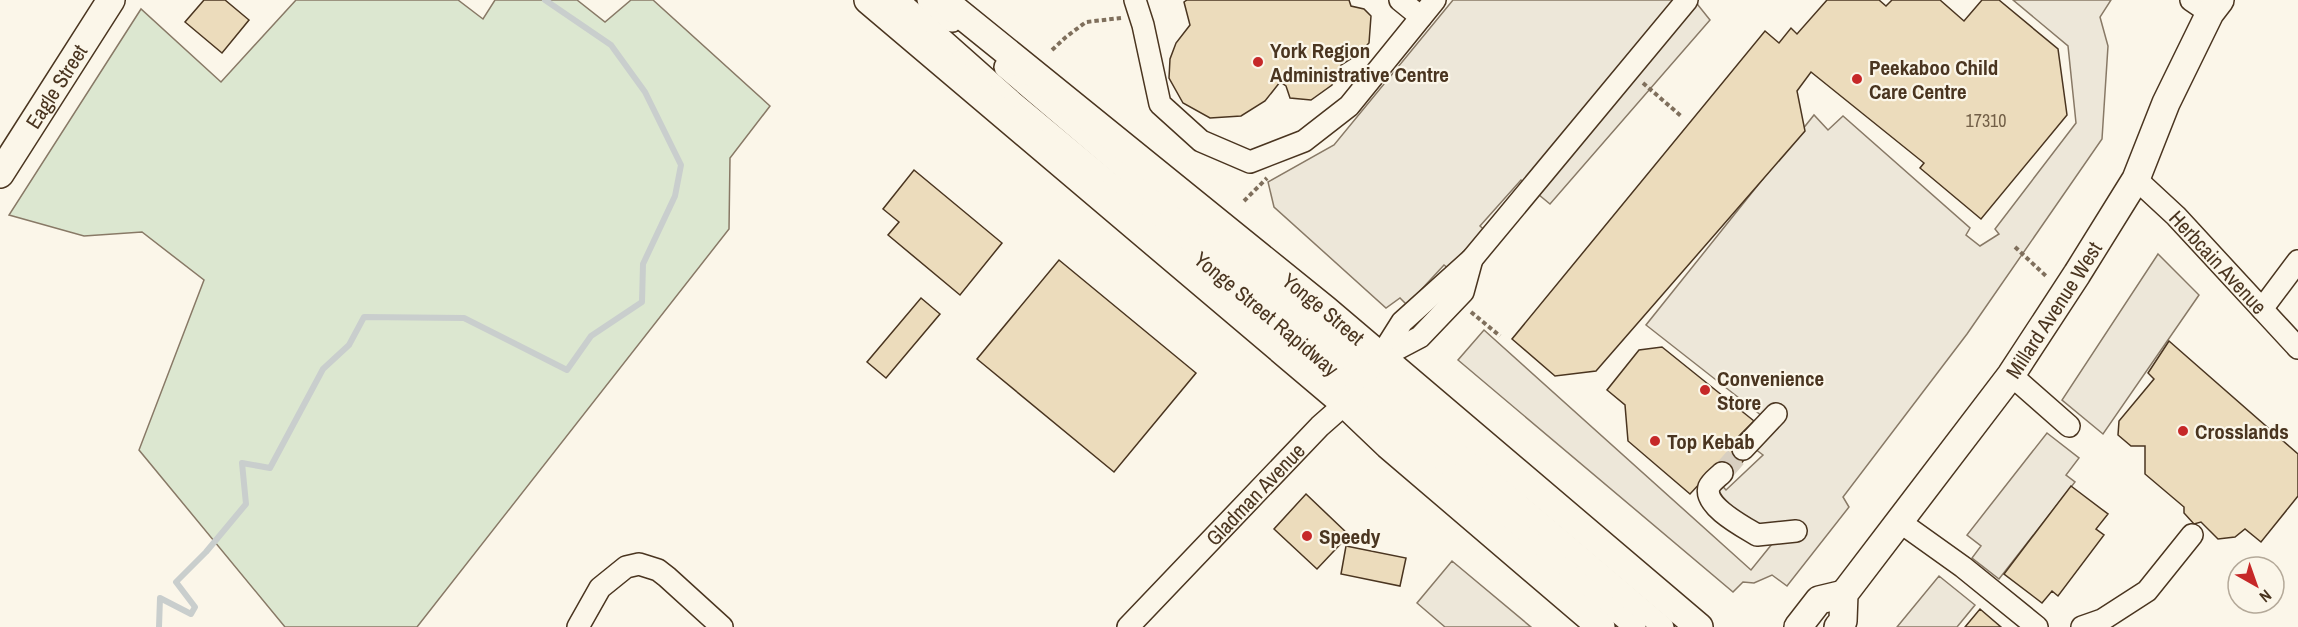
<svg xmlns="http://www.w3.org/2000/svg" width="2298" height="627" viewBox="0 0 2298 627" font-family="'Archivo Narrow',sans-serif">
  <rect width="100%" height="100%" fill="#fbf6e9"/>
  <path fill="#dce7d0" stroke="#887966" stroke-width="1.5" d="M296,0H458L483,19L495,0H577L605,22L631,0H653L770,106L730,158L729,229L417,627H285L139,450L204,280L142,232L84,236L9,215L141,9L221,82Z"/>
  <path fill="#ede7d9" stroke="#887966" stroke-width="1.5" d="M1453,0H1694L1710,20L1550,204L1521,180L1480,226L1491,236L1455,274L1444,265L1407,305L1400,298L1386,308L1274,207L1268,182L1334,145Z
    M2013,0H2111L2100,17L2108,46L2102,139L1967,334L1843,497L1849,507L1787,586L1772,575L1754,583L1743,582L1733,592L1458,360L1484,330L1751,570L1772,544L1722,523L1717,480L1726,490L1763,455L1742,439L1762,416L1646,325L1814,115L1828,130L1843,116L1970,228L1966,235L1980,246L1999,234L1995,229L2076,123L2068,46Z
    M2158,254L2199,295L2103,434L2062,400Z
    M2047,433L2079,458L2066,475L2075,482L1999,579L1972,558L1981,546L1967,535Z
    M1452,561L1531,627H1445L1417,603Z
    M1939,576L1975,605L1957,627H1897Z"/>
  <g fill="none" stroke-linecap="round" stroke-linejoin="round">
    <path stroke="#c9cecd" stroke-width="6" d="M159,627L160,598L191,614L195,607L176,582L206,552L246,504L242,463L270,468L323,369L349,345L364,317L464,318L567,370L591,336L642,302L643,264L675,196L681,165L645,92L611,45L545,0"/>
  </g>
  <path fill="#ecdcbc" stroke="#4a3520" stroke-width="1.5" d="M204,0H225L249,20L222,53L185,22Z
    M1187,0H1349L1351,6L1364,9L1371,16L1369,43L1357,55L1341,65L1332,85L1311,100L1290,98L1286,86L1280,82L1265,101L1241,116L1210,118L1183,103L1169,78L1170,59L1176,43L1190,25L1184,2Z
    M1827,0H1879L1886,6L1892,0H1940L1964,21L1982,0H1999L2058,49L2067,115L1981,219L1920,168L1924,163L1811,72L1797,91L1805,131L1596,371L1555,376L1512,339L1765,31L1779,43L1791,28L1797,34Z
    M914,170L1002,243L960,295L888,235L899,222L883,209Z
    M1059,260L1196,373L1114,472L977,359Z
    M921,298L940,314L886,378L867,362Z
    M2169,341L2298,454V496L2261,542L2245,529L2235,537L2218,539L2201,522L2194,524L2184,513V507L2145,474V446H2131L2118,435L2119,421L2154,379L2148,373Z
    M1662,347L1754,421L1733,442L1749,454L1729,478L1715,467L1690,494L1628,441L1625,405L1607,390L1639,350Z
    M2071,486L2108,514L2096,529L2104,535L2058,596L2052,591L2042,603L2004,574Z
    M1306,494L1349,535L1317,569L1274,529Z
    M1346,546L1406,558L1400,586L1341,574Z
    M1980,609L2001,627H1965Z"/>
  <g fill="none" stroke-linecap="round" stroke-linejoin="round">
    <path stroke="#d8cfc1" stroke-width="21" stroke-dasharray="21 10" stroke-linecap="butt" d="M1722,473L1743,449"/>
    <g stroke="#4a3520" stroke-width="24">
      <g id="minor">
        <path id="s1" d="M898,0L1014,103L1287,330L1635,627"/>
        <path d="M928,0L952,21"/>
        <path d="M1135,0L1143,25L1160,104L1201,141L1250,162L1304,141L1349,106L1435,0"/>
        <path d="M1400,0L1421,17"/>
        <path d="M2191,0L2210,13"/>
        <path d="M1005,67L1663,627"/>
        <path id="s2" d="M2136,179L2176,216L2298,348"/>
        <path d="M2262,309L2298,261"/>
        <path d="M1382,357L1420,337L1463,292L1472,259"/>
        <path d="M1373,368L1402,322L1472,259L1687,0"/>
        <path d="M2011,375L2069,426"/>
        <path d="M1743,449L1776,414"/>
        <path d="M1722,473C1718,477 1711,482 1709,487C1703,506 1744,527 1757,535L1796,531"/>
        <path d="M1900,522L1963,567L2037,627"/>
        <path d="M578,627L600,588L626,567L639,564L658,570L667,577L722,627"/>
        <path id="s3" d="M1128,627L1320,426L1345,404L1354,392"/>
        <path d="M2082,627L2102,620L2147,591L2192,535"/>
      </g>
    </g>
    <g stroke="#4a3520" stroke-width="30">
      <g id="major">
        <path d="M868,0L1345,404L1388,445L1601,627"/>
        <path id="s4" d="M943,0L1326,310L1699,627"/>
        <path id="s5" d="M0,174L111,0"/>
        <path d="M1798,627L1819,600L1844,594"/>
        <path id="s6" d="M1838,627L1843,621L1844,594L2011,375L2077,274L2136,179L2166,103L2210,13L2220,0"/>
      </g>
    </g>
    <path stroke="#7f6f5c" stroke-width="4" stroke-dasharray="4.5 3" stroke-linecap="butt" d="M1052,50L1066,37L1086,22L1121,18
      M1643,83L1681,116
      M1244,201L1267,178
      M2015,247L2046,276
      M1471,312L1500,336"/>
    <use href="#minor" stroke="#fbf6e9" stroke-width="21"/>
    <use href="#major" stroke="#fbf6e9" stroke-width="27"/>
  </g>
  <g fill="#c62828" stroke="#fbf6e9" stroke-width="2">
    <circle cx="1258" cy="62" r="6"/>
    <circle cx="1857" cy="79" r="6"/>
    <circle cx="1705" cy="390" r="6"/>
    <circle cx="2183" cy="431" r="6"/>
    <circle cx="1655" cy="441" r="6"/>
    <circle cx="1307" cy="536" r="6"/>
  </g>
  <g text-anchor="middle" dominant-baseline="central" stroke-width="4.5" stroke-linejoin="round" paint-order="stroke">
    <g font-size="18" fill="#725f47">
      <text x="1986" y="120">17310</text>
    </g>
    <g font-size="21" font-weight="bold" fill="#4a3520" stroke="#fbf6e9" text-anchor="start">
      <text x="1270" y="50">York Region<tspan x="1270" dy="24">Administrative Centre</tspan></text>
      <text x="1869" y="67">Peekaboo Child<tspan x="1869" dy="24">Care Centre</tspan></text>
      <text x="1717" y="378">Convenience<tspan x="1717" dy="24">Store</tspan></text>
      <text x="2195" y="431">Crosslands</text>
      <text x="1667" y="441">Top Kebab</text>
      <text x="1319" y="536">Speedy</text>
    </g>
    <g font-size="21" fill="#4a3520" stroke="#fbf6e9">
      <text stroke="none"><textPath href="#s5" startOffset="104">Eagle Street</textPath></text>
      <text stroke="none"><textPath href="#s2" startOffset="117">Herbcain Avenue</textPath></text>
      <text stroke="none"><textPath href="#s4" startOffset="490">Yonge Street</textPath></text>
      <text stroke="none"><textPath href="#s6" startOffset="388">Millard Avenue West</textPath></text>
      <text stroke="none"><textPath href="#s1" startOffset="484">Yonge Street Rapidway</textPath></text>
      <text stroke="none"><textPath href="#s3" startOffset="184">Gladman Avenue</textPath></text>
    </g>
  </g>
  <g transform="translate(2256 585) rotate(140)"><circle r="28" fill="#fbf6e9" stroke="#b4a999" stroke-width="1.5"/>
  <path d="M0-4.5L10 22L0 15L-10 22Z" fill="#c62828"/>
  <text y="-9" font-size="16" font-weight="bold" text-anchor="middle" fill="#4a3520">N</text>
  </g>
</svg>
